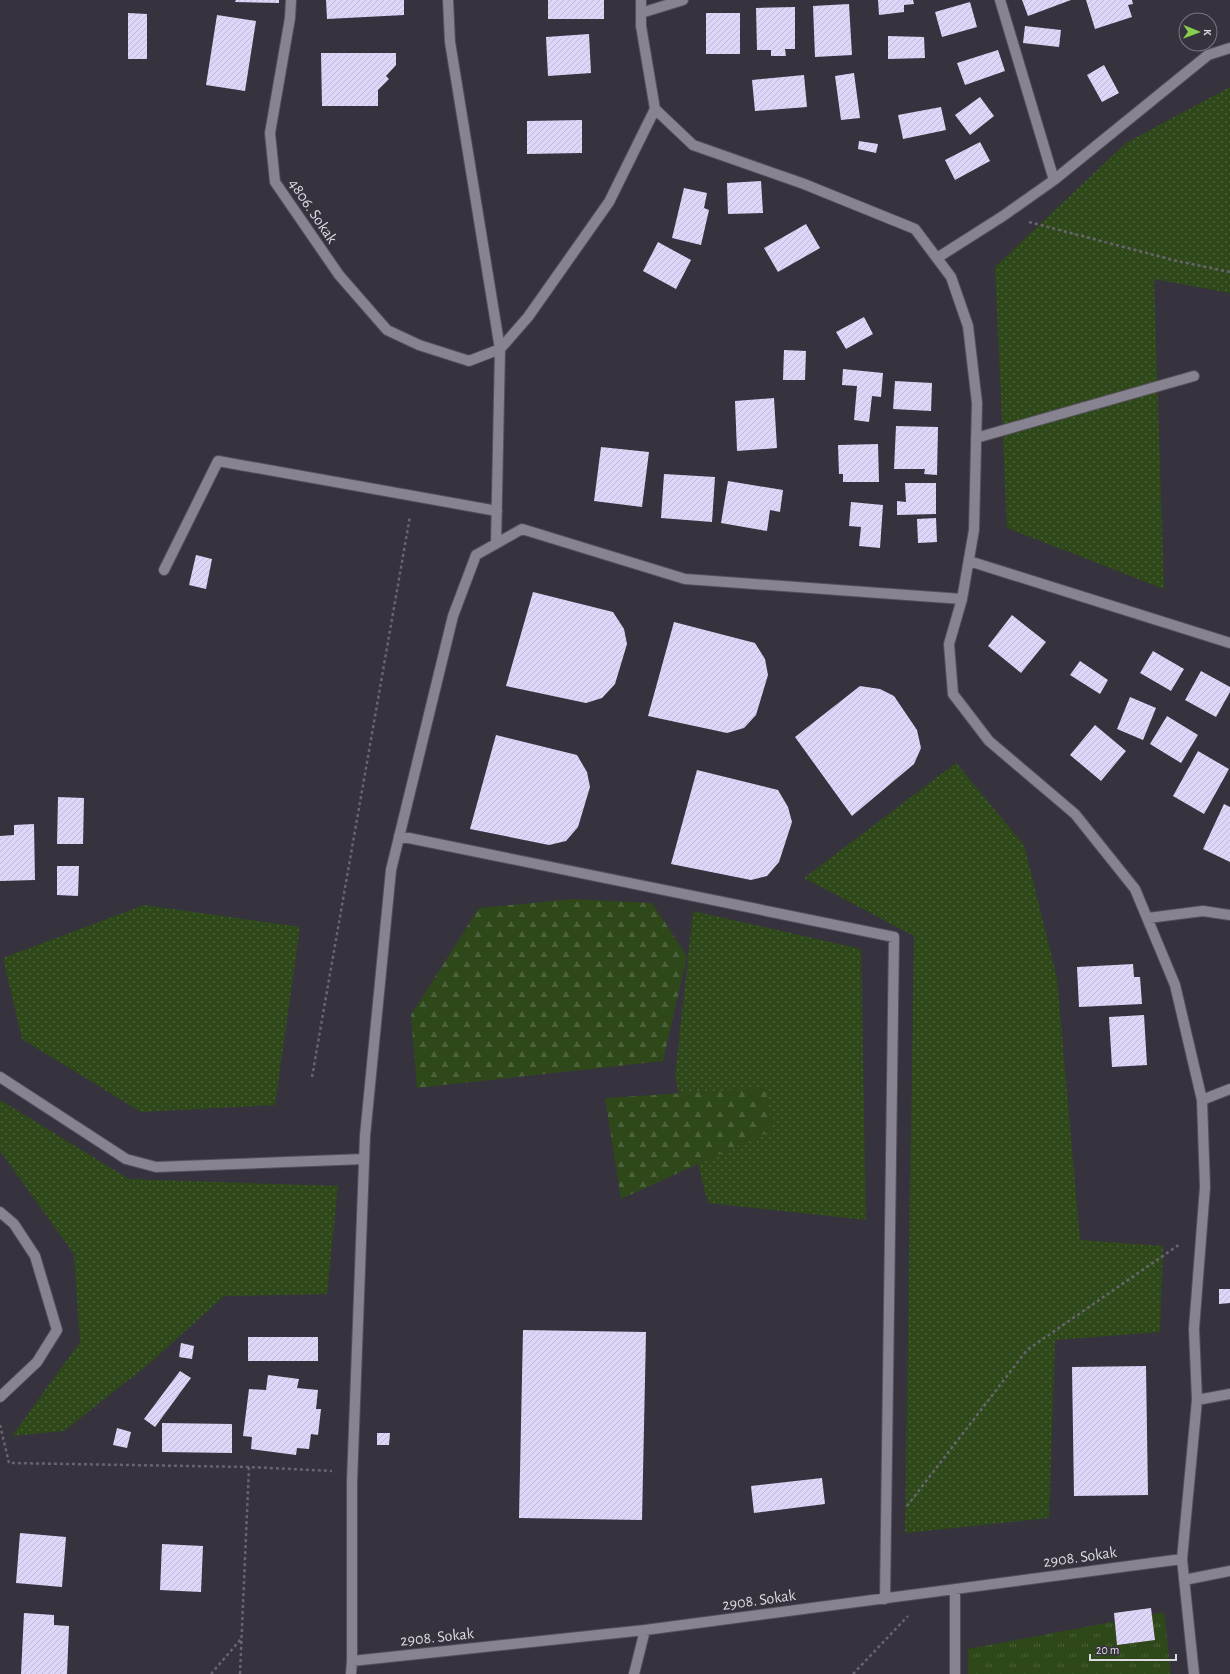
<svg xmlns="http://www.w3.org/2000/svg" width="1230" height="1674" viewBox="0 0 1230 1674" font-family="'Alegreya Sans',sans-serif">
  <defs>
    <pattern id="grass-dots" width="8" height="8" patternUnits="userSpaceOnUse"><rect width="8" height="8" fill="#2e481a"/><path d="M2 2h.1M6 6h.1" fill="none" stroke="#4c623b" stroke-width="1.8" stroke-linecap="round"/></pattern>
    <pattern id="forest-firs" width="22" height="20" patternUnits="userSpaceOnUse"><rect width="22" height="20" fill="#2e481a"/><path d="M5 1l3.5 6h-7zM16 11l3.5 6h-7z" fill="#4c623b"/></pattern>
    <pattern id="park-tufts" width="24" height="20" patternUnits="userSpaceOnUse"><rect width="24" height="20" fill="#2e481a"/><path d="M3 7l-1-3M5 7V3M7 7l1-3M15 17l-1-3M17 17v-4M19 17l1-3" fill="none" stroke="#4c623b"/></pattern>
    <pattern id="building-hatch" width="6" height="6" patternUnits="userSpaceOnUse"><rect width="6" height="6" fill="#dfd5f9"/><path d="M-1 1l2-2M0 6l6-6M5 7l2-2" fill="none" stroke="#c0b8d5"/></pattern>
  </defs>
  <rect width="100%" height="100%" fill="#36333e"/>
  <path fill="url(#grass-dots)" d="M1230,87V293L1154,279L1164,589L1007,528L995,267L1126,143Z
    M956,763L1024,845L1057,978L1080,1240L1163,1246L1160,1332L1055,1340L1049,1518L905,1533L914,936L804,878Z
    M144,905L300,927L275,1105L141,1112L22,1039L3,958Z
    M693,911L861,949L866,1220L708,1203L675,1077Z
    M0,1100L129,1179L338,1186L327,1294L224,1296L150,1363L64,1431L12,1436L80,1342L74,1254L0,1151Z"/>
  <path fill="url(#forest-firs)" d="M573,899L652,903L687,956L663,1061L417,1088L411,1015L479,908Z
    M765,1088L773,1130L621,1199L605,1098Z"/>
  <path fill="url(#park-tufts)" d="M1164,1612L1171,1674H968V1649Z"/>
  <path fill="url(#building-hatch)" d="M236,0H279V3L235,2Z
    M326,0H404V15L327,19Z
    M548,0H604V19H548Z
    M878,0H913L914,4L904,5V12L879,15Z
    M1022,0H1071L1028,16Z
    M1086,0H1132L1133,4L1128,5L1132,17L1095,29Z
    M970,2L977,27L942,37L935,12Z
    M849,4L852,55L815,57L813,6Z
    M795,7V49H785L786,56H771V50H757L756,8Z
    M128,13L147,14V59H128Z
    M706,13H740V54H706Z
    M217,15L256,21L245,91L206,85Z
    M1025,26L1061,30L1059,47L1023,43Z
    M589,34L591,73L548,76L546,37Z
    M888,36L924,37L925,58L888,59Z
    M998,50L1005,71L965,85L957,63Z
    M321,53H396V65L386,76L389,79L378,90V106H322Z
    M1104,65L1119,93L1102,102L1087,75Z
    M854,73L860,118L841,120L835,76Z
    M804,75L807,107L755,111L752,80Z
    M980,97L994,116L970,135L955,115Z
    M941,107L946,130L903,139L898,115Z
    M582,120V153L527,154V121Z
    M859,141L878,144L876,153L858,149Z
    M980,142L990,161L955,180L945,160Z
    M761,181L763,213L728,214L727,183Z
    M684,188L707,193L704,208L709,210L701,245L672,238Z
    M806,224L820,248L778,272L764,248Z
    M658,242L691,260L676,289L643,271Z
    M864,317L873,334L846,349L836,332Z
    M784,350L806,351L805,380H783Z
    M843,369L883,373L881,397L872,396L869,422L854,420L857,386L842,385Z
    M895,381L932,383L931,411L893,409Z
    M774,398L777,448L737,451L735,401Z
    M896,426L938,427L937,475L924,474L925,469H894Z
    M878,444L879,482H843V474H839L838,445Z
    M601,447L649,452L642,507L594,501Z
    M664,474L715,477L712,522L661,518Z
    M728,481L783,490L780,512L770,510L767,531L721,523Z
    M905,483H936V514L897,515V501L906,502Z
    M851,502L883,505L880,548L859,546L861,527L849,526Z
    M936,518L937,542L918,543L917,519Z
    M196,555L212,559L206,589L189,585Z
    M533,592L613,612L624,629L627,644L615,684L602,698L586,703L506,686Z
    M1012,615L1046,642L1021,673L988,646Z
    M674,622L755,643L765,659L768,675L756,715L744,728L727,733L648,716Z
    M1153,651L1184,669L1171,691L1140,673Z
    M1080,661L1108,680L1100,694L1070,675Z
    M1201,671L1230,687V692L1216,717L1185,700Z
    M860,686L880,689L894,696L917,730L921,748L914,764L852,816L795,737Z
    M1130,697L1156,708L1143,740L1117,729Z
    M1167,716L1198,735L1181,763L1150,744Z
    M1095,725L1126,751L1101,781L1070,755Z
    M496,735L577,755L587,772L590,787L578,827L566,841L549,845L470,829Z
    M1198,751L1229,769L1204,814L1173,796Z
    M697,770L778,790L788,807L792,822L779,862L767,876L751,880L671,864Z
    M58,797L84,798L83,844H57Z
    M1224,804L1230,807V862L1203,849Z
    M34,824L35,880L0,881V836L14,835V825Z
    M57,866H79L78,896L57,895Z
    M1133,964L1134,977H1140L1142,1004L1079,1007L1077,967Z
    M1144,1015L1147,1065L1112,1067L1109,1017Z
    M1219,1289H1230V1303L1219,1304Z
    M523,1330L646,1332L642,1520L519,1518Z
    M248,1337H318V1361H248Z
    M181,1343L194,1346L192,1359L179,1357Z
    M1146,1366L1148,1495L1074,1496L1072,1367Z
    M180,1371L191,1378L155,1427L144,1419Z
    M268,1375L299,1379L297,1388L318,1390L316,1409H321L318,1435L311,1434L309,1449L297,1448L296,1455L251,1449L252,1437L243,1436L249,1389L266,1390Z
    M162,1423L232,1424V1453L162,1452Z
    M117,1428L131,1432L127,1448L113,1445Z
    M377,1433H390L389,1445H377Z
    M822,1478L825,1504L754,1513L751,1486Z
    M20,1533L66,1537L62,1587L16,1583Z
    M162,1544L203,1546L201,1592L160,1590Z
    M1151,1608L1155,1640L1117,1645L1114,1613Z
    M24,1613L54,1615V1625L69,1626L67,1674H21Z"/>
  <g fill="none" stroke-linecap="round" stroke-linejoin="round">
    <g stroke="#53505a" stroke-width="12">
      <path id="minor" d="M291,0L290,18L270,133L275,182L339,275L387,330L419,345L469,361L500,349L528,317L609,202L655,109
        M448,0L450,42L500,349L496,544
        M641,0V26L655,109L693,145L804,184L915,229L951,277L968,326L977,403L974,530L962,599L949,644L953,694L989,741L1075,814L1135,889L1175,985L1202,1100L1205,1187L1194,1329L1197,1400L1182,1559L1194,1674
        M1000,0L1054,180
        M641,13L683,0
        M937,258L1003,216L1054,180L1208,55L1230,48
        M976,438L1194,376
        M969,561L1230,643
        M164,570L218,461L497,511
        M399,836L894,937L885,1599
        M1148,918L1203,911L1230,915
        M0,1077L126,1159L156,1167L364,1159
        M1202,1100L1230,1089
        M0,1212L14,1224L35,1256L57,1330L37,1362L0,1397
        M1197,1400L1230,1394
        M1184,1580L1230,1571
        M955,1589V1674
        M352,1661V1482L365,1136L391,870L453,616L476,555L522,529L685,579L962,599
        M351,1674L352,1661L645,1630L1182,1559
        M634,1674L645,1630"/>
    </g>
    <path stroke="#68656f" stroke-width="2.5" stroke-dasharray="3 3" stroke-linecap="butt" d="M1029,222L1177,261L1230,272
      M312,1077L410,516
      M0,1425L9,1463L249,1467L332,1471
      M907,1506L1027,1350L1180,1244
      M211,1674L241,1639
      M240,1674L249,1467
      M853,1674L908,1616"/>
    <use href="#minor" stroke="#878391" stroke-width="10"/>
  </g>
  <g text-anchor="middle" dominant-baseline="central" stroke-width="4" stroke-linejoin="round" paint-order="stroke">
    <g font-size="16" fill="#dddbe2" stroke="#36333e">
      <text transform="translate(313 211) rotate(56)">4806. Sokak</text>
      <text transform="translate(1080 1557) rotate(-8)">2908. Sokak</text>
      <text transform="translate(759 1600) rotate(-8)">2908. Sokak</text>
      <text transform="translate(437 1637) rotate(-6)">2908. Sokak</text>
    </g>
  </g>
  <g transform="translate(1198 32) rotate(91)"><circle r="19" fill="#36333e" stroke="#797680"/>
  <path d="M0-3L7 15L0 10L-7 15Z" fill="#86cf4c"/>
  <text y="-6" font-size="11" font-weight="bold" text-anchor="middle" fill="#dddbe2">K</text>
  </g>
  <path d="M1090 1654v6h86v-6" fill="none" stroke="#dddbe2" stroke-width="2"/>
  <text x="1096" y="1654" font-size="12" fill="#dddbe2" stroke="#36333e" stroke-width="3" paint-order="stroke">20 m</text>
</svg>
